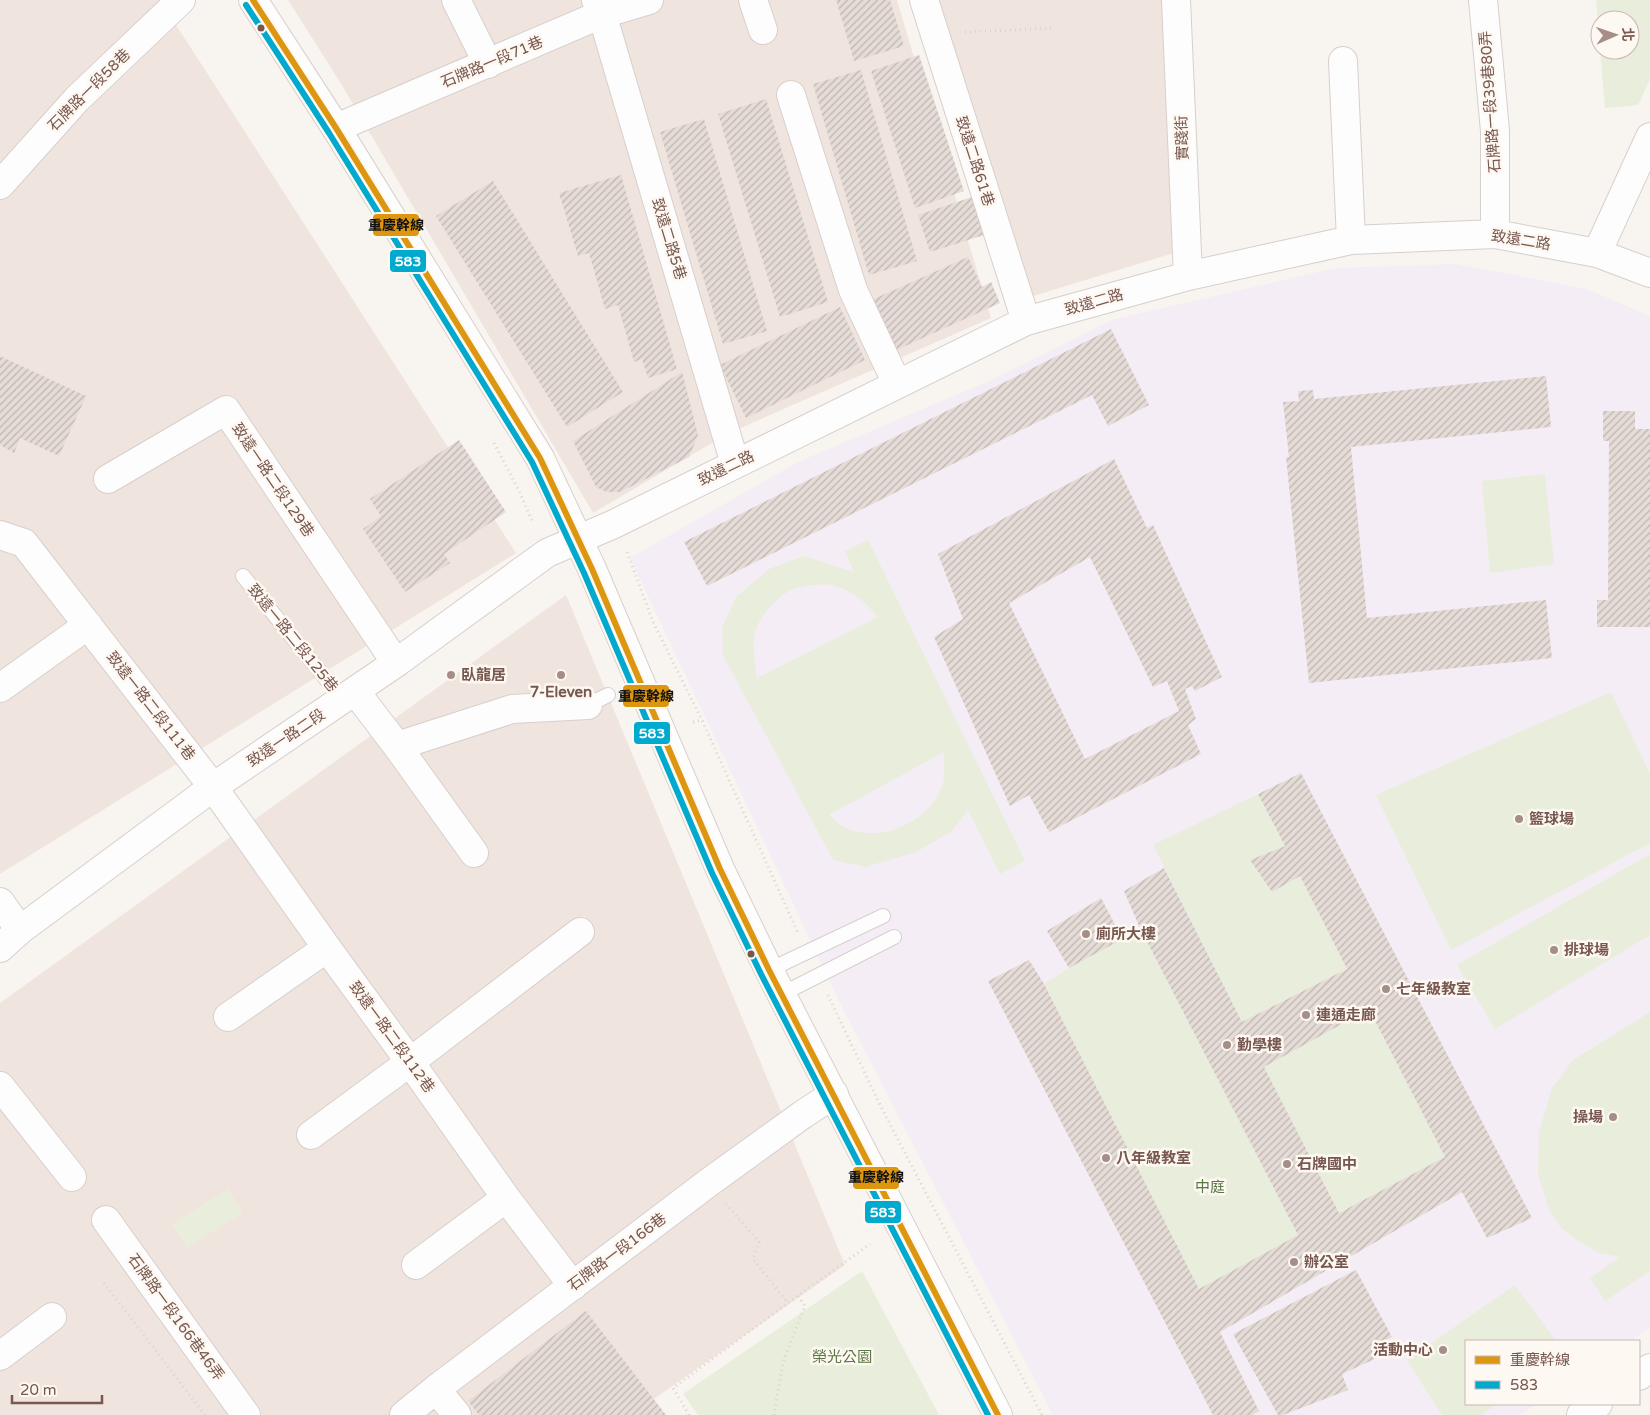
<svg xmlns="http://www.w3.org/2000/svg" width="1650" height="1415" viewBox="0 0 1650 1415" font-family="'Varela Round','Noto Sans TC',sans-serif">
  <defs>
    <pattern id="building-hatch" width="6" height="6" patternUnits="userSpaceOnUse" patternTransform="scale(1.25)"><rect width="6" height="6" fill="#e5dcd7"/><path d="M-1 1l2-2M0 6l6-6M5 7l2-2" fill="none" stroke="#beb5b1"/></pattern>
  </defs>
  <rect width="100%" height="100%" fill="#f8f4f0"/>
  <path fill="#f0e5de" d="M0,0H160L516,553L0,874Z
    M288,0H897L991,318L729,433L593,513L340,82Z
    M938,0H1164L1174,253L1030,297Z
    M566,595L845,1265L631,1415H0V1003Z"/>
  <path fill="#f4edf5" d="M1456,264L1587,289L1650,316V1328L1630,1341H1466V1404H1537L1520,1415H1053L839,1001L630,558L798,462L991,380L1111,320L1335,268Z"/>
  <path fill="#e8eedb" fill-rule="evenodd" d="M1596,0H1650V79L1638,105L1605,108L1600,50H1630V20H1600V47Z
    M1545,474L1554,564L1490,573L1482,481Z
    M868,540L1025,861L1000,874L968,810L952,831L916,852L865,867L833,860L723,655L722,628L736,597L769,569L804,556L854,572L845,551ZM812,585C818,585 826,584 832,585C851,589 866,603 878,617L757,678C755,664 752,647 755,632C759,617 778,595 793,589C799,587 805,586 812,585ZM944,752C944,761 945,774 943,783C932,819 887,842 851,830C843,828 835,820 829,815Z
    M1611,692L1650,774V843L1451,950L1376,795Z
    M1258,794L1285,846L1250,860L1272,892L1300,876L1347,969L1242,1022L1153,845Z
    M1650,854V935L1495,1029L1457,965Z
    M1140,928L1298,1235L1199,1289L1044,984L1069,968Z
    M1369,1009L1445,1157L1339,1213L1264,1067Z
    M1650,1012V1271L1605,1301L1590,1278L1620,1257L1599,1253L1580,1242L1561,1228L1549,1210L1538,1175L1539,1132L1552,1088L1573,1060Z
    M228,1189L243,1213L187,1247L172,1224Z
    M862,1271L939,1415H698L683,1394Z
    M1515,1285L1556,1341H1466V1404H1496L1481,1415H1442L1407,1360Z"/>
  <path fill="url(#building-hatch)" fill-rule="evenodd" d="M836,0H890L904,46L854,61Z
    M919,55L964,191L915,208L871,71Z
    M861,70L917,261L869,275L813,84Z
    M766,99L828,302L780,317L718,114Z
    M704,119L767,331L723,344L660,132Z
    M621,175L677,369L648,378L642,359L634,362L618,305L605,309L589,253L578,256L559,193Z
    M493,181L623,392L567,427L436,216Z
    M972,197L984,235L930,252L918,215Z
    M968,257L982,287L991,282L1000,303L890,353L867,302Z
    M840,307L865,360L746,418L720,365Z
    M1111,329L1149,405L1108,426L1092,395L707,586L684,542Z
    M0,356L86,396L59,456L20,438L14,453L0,445Z
    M682,372L698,435L689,457L620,492H607L596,487L573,441Z
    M1546,376L1551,427L1351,447L1367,618L1546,600L1552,658L1309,683L1286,457H1289L1283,402L1299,401L1298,391L1313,390L1314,399Z
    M1603,411H1635V429H1650V627H1597V600H1608L1609,441H1603Z
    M459,440L506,512L444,554L450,563L405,592L363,529L381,516L370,499Z
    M1114,459L1147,528L1153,525L1222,677L1195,691L1192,686L1185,689L1196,719L1188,725L1201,754L1049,832L1029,795L1010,806L934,637L963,619L938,554ZM1090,557L1153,687L1167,681L1179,711L1085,759L1009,603Z
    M1301,773L1532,1218L1487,1238L1462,1192L1220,1332L1259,1411L1252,1415H1213L988,981L1029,960L1044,984L1199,1289L1298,1235L1140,928L1124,891L1164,868L1242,1022L1347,969L1300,876L1272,892L1250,860L1285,846L1258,794ZM1369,1009L1445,1157L1339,1213L1264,1067Z
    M1101,898L1119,932L1126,937L1069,968L1047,931Z
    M1356,1270L1392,1337L1371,1349L1377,1358L1342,1374L1348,1390L1283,1415H1278L1233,1334Z
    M586,1311L666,1415H479L468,1401Z"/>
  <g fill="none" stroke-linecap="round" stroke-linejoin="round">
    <g stroke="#d7cfcc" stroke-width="16">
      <path id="lane" d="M243,576L343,700
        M588,705L608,695
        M769,970L883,916
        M782,994L894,937"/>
    </g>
    <g stroke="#d7cfcc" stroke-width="30">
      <path id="street" d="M456,0L488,64
        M596,0L602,14L735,464
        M753,0L763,30
        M924,0L1026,321
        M1176,0L1188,276
        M1483,0L1495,131V234
        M1343,61L1351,240
        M791,95L853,290L897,384
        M336,128L602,14L649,0
        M0,185L77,99L181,0
        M1597,253L1650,137
        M108,479L226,410L396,663
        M0,535L24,543L213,787L327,948L410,1062L506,1198L573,1286
        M0,688L88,625
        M355,691L397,746L474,853
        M397,746L512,709L588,705
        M0,902L20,930
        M0,948L20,930L213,787L396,663L547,553L614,524L1026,321L1188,276L1351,240L1495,234L1597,253L1650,273
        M228,1017L327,948
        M0,1086L72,1177
        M311,1135L410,1062L580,932
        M106,1220L246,1415
        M416,1265L506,1198
        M0,1356L52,1317
        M436,1389L457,1415
        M404,1415L436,1389L708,1183L802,1115L834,1094"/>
    </g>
    <g stroke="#d8cfcb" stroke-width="30">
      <path id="secondary" d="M253,0L336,128L540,458L592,569L720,869L769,970L998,1415
        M1639,1376L1650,1368
        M1581,1415L1598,1404"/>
    </g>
    <path stroke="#dbd2d0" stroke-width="3" stroke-dasharray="1 4" stroke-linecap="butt" d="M965,32L1054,28
      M494,443L519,491L533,523
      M627,552L653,622L702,720L798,933
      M693,722L702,720
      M828,995L881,1107L1042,1415
      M726,1204L759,1242L753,1259L788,1303
      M104,1283L205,1415
      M689,1415L673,1388L788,1303L870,1244
      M774,1415L783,1362L805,1306L798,1296"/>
    <use href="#lane" stroke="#fefdfd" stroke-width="14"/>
    <use href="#street" stroke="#fefdfd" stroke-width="28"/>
    <use href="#secondary" stroke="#fefdfd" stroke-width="28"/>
    <g stroke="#fef8f2" stroke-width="10">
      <path id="bus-1" d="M253,0L336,128L540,458L592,569L720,869L769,970L998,1415"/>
    </g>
    <g stroke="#fef8f2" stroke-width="10">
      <path id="bus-2" d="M246,5L329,133L532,462L584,573L712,873L761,974L988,1415"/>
    </g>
    <use href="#bus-1" stroke="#dd9610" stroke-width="6"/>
    <use href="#bus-2" stroke="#00a9ce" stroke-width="6"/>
  </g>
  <g fill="#77574f" stroke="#fef8f2" stroke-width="2">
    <circle cx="261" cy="28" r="4.5"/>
    <circle cx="751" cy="954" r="4.5"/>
  </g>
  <g fill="#a48e87" stroke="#fef8f2" stroke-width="2">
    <circle cx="451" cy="675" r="5"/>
    <circle cx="561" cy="675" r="5"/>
    <circle cx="1519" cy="819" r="5"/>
    <circle cx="1086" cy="934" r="5"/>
    <circle cx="1554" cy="950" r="5"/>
    <circle cx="1386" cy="989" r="5"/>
    <circle cx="1306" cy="1015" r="5"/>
    <circle cx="1227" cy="1045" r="5"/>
    <circle cx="1613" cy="1117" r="5"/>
    <circle cx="1106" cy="1158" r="5"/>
    <circle cx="1287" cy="1164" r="5"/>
    <circle cx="1294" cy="1262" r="5"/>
    <circle cx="1443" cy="1350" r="5"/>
  </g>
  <g text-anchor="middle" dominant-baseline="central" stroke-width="5" stroke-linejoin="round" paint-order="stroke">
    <g font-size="15" fill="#77574f" stroke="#fef8f2">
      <text transform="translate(492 62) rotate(-23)">石牌路一段71巷</text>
      <text transform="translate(89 90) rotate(-45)">石牌路一段58巷</text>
      <text transform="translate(1490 102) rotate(-94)">石牌路一段39巷80弄</text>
      <text transform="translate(1182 138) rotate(-92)">實踐街</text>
      <text transform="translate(975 161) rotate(72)">致遠二路61巷</text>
      <text transform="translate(669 239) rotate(73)">致遠二路5巷</text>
      <text transform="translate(1521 240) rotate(9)">致遠二路</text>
      <text transform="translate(1094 302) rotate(-16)">致遠二路</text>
      <text transform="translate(726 468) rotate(-26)">致遠二路</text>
      <text transform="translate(273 480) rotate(56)">致遠一路二段129巷</text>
      <text transform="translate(293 638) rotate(51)">致遠一路二段125巷</text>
      <text transform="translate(151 706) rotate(52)">致遠一路二段111巷</text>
      <text transform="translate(286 738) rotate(-34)">致遠一路二段</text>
      <text transform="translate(392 1037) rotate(54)">致遠一路二段112巷</text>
      <text transform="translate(617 1252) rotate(-37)">石牌路一段166巷</text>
      <text transform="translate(176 1317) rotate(54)">石牌路一段166巷46弄</text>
    </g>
    <g font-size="15" font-weight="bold" fill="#77574f" stroke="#fef8f2" text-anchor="start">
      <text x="461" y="675">臥龍居</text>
      <text x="561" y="692" text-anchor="middle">7-Eleven</text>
      <text x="1529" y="819">籃球場</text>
      <text x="1096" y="934">廁所大樓</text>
      <text x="1564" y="950">排球場</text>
      <text x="1396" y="989">七年級教室</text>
      <text x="1316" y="1015">連通走廊</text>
      <text x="1237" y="1045">勤學樓</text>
      <text x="1603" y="1117" text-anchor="end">操場</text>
      <text x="1116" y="1158">八年級教室</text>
      <text x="1297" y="1164">石牌國中</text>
      <text x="1304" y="1262">辦公室</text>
      <text x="1433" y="1350" text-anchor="end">活動中心</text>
    </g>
    <g font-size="15" fill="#5a7644" stroke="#fef8f2">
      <text x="1210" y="1187">中庭</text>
      <text x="842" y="1357">榮光公園</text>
    </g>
  </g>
  <g stroke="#fef8f2" stroke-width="2">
    <rect x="372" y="213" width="48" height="24" rx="5" fill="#dd9610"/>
    <rect x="389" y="249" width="38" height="24" rx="5" fill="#00a9ce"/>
    <rect x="622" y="684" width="48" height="24" rx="5" fill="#dd9610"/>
    <rect x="633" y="721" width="38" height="24" rx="5" fill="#00a9ce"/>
    <rect x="852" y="1166" width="48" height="24" rx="5" fill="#dd9610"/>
    <rect x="864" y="1200" width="38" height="24" rx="5" fill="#00a9ce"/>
  </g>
  <g font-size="14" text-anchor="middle" font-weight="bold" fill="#fff">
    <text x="408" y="266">583</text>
    <text x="652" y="738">583</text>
    <text x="883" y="1217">583</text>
  </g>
  <g font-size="14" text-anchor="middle" font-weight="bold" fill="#111">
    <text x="396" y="230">重慶幹線</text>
    <text x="646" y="701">重慶幹線</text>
    <text x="876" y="1182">重慶幹線</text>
  </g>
  <rect x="1465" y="1340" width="175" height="65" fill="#fef8f2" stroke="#c8b8b1"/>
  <rect x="1475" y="1356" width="25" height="8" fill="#dd9610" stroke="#c8b8b1"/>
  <text x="1510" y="1365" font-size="15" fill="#77574f">重慶幹線</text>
  <rect x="1475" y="1381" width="25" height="8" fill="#00a9ce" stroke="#c8b8b1"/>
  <text x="1510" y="1390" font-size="15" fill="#77574f">583</text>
  <g transform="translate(1615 35) rotate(88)"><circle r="24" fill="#fef8f2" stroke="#c8b8b1"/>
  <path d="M0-4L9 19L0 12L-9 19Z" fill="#a48e87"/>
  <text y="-8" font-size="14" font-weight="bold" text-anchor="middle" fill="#77574f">北</text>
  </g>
  <path d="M12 1395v8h90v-8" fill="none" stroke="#77574f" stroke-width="2.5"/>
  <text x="20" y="1395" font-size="15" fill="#77574f" stroke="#fef8f2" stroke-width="4" paint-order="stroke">20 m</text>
</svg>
